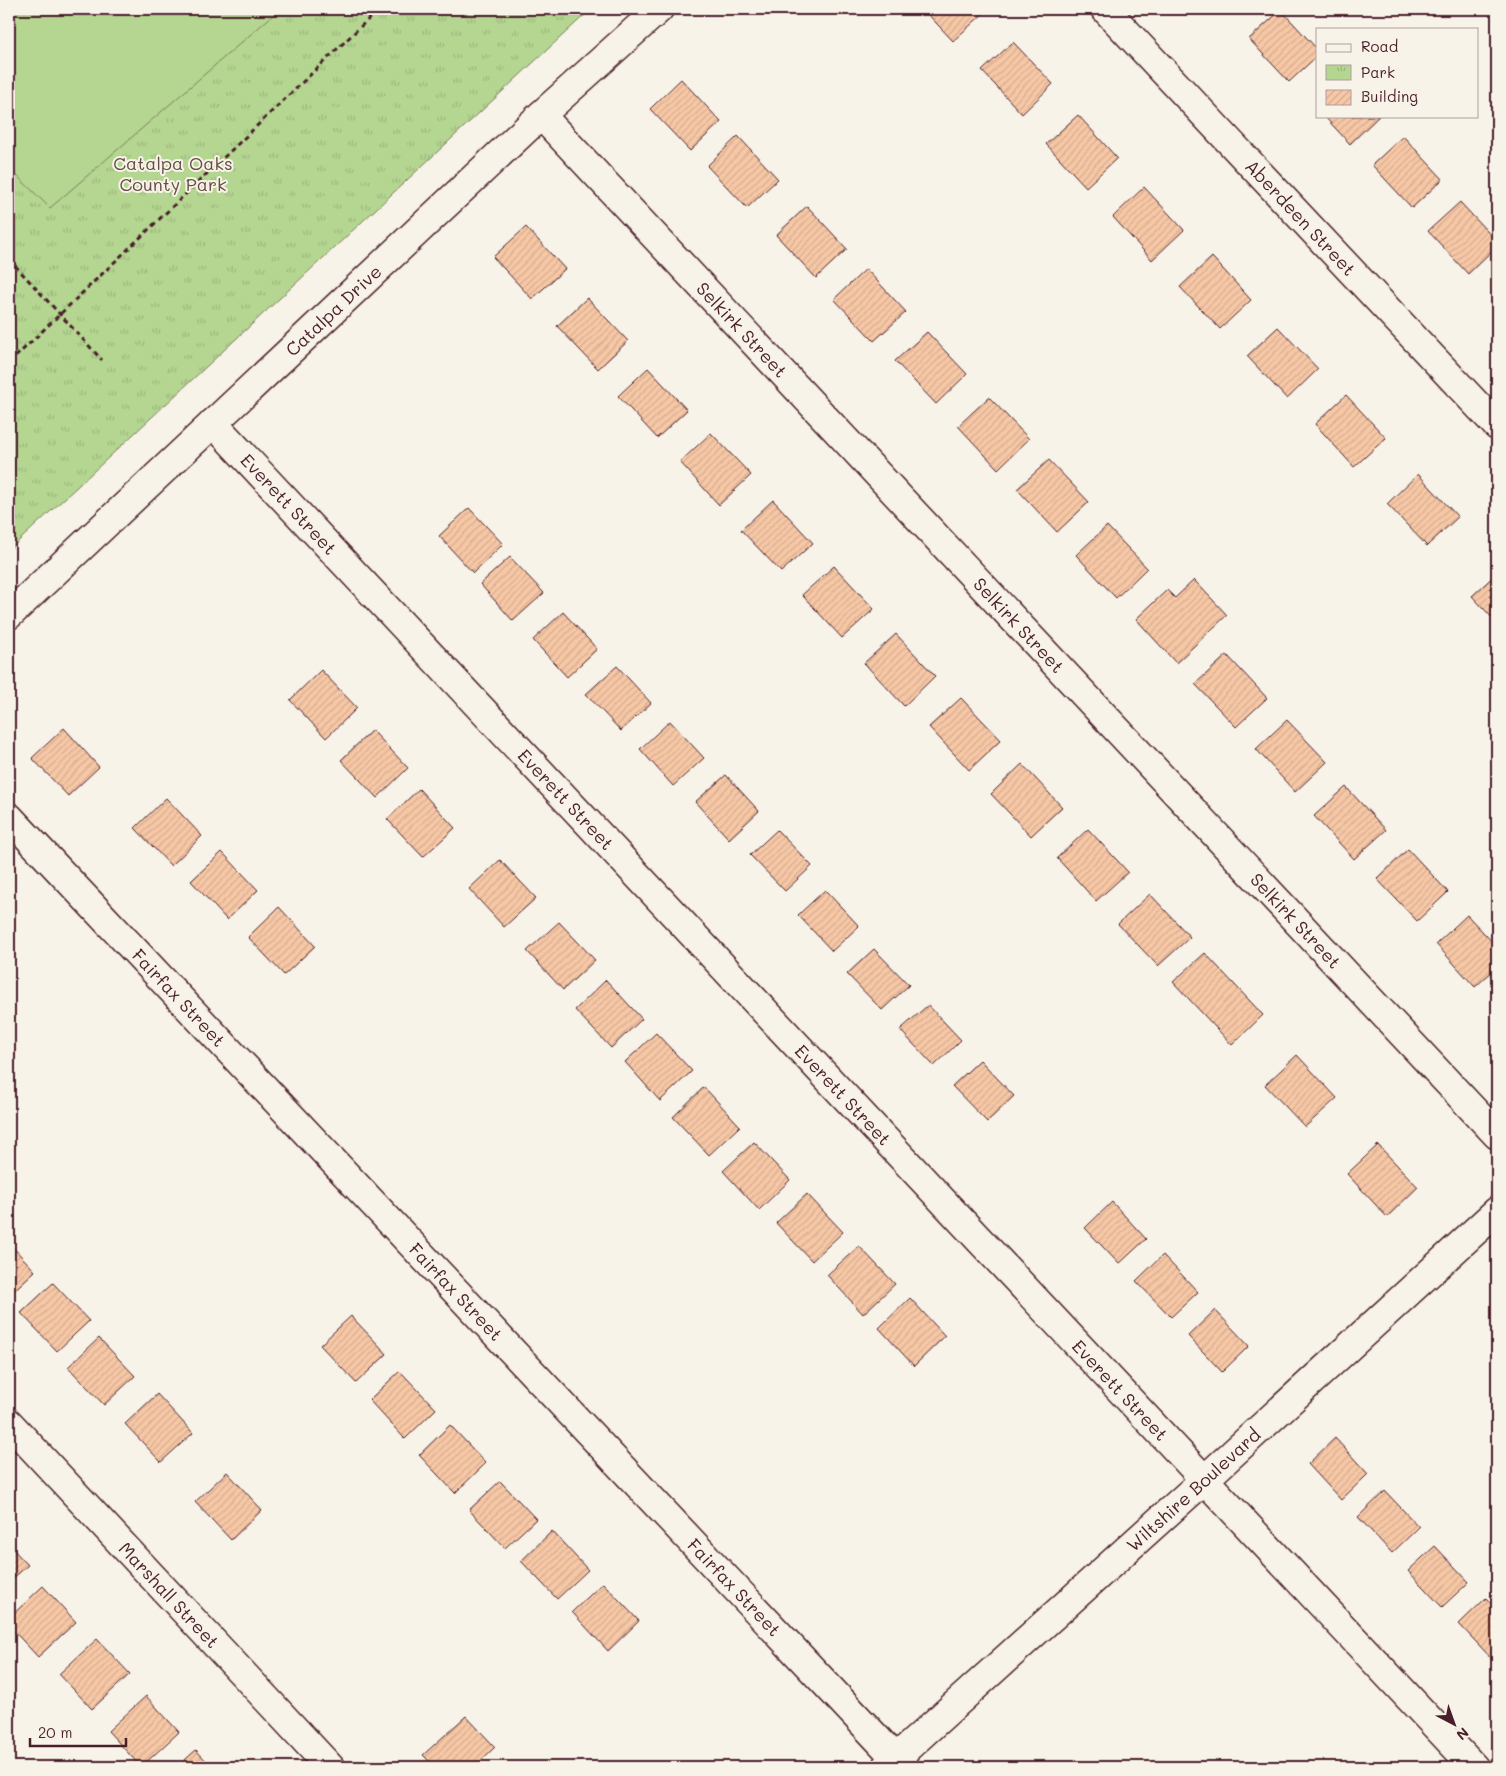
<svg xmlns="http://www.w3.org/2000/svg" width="1506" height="1776" viewBox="0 0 1506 1776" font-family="Mali,sans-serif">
  <defs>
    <pattern id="park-tufts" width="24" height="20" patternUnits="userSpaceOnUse" patternTransform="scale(1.25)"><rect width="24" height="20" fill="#b4d691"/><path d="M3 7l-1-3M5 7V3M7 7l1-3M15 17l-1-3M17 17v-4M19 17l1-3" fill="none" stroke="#9cb77d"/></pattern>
    <pattern id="building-hatch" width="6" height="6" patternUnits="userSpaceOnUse" patternTransform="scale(1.25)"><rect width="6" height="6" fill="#f7c8a6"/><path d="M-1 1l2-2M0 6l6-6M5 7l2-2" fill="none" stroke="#d5ab8f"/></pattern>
  </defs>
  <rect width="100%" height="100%" fill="#f7f3e8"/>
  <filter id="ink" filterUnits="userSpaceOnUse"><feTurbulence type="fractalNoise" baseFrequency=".02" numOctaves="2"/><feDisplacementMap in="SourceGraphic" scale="10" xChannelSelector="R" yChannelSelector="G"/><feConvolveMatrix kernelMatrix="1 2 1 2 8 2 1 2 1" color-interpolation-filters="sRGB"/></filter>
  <g filter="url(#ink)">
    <path fill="url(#park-tufts)" stroke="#7f7a5e" d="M9,9H591L9,550Z"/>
    <path fill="#b4d691" stroke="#7f7a5e" d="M9,9H280L50,208L9,168Z"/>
    <path fill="url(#building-hatch)" stroke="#4a1f2b" d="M923,9H982L985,12L953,41Z
      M1281,10L1317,49V56L1289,82L1249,39Z
      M1013,42L1053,84L1022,114L982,71Z
      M681,79L721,122L690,151L650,109Z
      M1078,115L1117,158L1086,187L1046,144Z
      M1324,116H1379L1350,144Z
      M738,136L778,179L747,208L707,166Z
      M1403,136L1443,179L1412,208L1372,165Z
      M1144,187L1184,230L1152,260L1113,217Z
      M1460,202L1497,242V246L1468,274L1428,231Z
      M807,206L847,249L816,278L776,235Z
      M526,227L565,269L532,299L493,257Z
      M1212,257L1251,300L1220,329L1180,287Z
      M866,269L906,312L874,341L834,299Z
      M587,298L628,341L598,369L557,326Z
      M1278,327L1318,369L1287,399L1247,356Z
      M927,332L967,374L936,404L895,361Z
      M648,368L687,410L657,438L618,396Z
      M1346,395L1386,438L1354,467L1315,424Z
      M989,397L1029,439L998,469L958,426Z
      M711,433L751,475L719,505L680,462Z
      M1049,460L1089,502L1057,532L1017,489Z
      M1418,474L1458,517L1427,546L1387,504Z
      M773,500L813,543L781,572L741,530Z
      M469,508L503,544L473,573L439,536Z
      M1107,526L1147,568L1116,598L1076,555Z
      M510,557L544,593L513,621L480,584Z
      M834,566L874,609L842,638L802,595Z
      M1497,573V623L1472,596Z
      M1194,580L1227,615L1176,663L1136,619L1167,590L1175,598Z
      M563,612L597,649L567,677L533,640Z
      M896,634L935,676L904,706L864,663Z
      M1227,655L1267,698L1236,727L1195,684Z
      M617,666L651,703L621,731L586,694Z
      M321,670L357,708L326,738L290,700Z
      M961,698L1001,740L969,770L929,727Z
      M1287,720L1327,762L1295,792L1256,749Z
      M670,721L704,758L673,786L640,749Z
      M64,728L99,767L68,796L32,758Z
      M372,730L408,768L377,798L341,760Z
      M1022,764L1062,807L1031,836L991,794Z
      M726,775L759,811L729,839L695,802Z
      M1346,787L1386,830L1354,859L1314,816Z
      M419,789L455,828L423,857L387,819Z
      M166,798L202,836L171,866L135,828Z
      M1088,829L1128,872L1096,901L1057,858Z
      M777,830L812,866L785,891L750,855Z
      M1408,849L1448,892L1417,921L1377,879Z
      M222,852L258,890L227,920L191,881Z
      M500,860L536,898L504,927L469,889Z
      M825,890L859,926L832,951L798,915Z
      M1150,894L1190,937L1158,966L1118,924Z
      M279,907L315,946L284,975L248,937Z
      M1467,915L1497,947V967L1475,987L1436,944Z
      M559,922L595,960L563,990L527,951Z
      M874,949L909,985L882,1010L847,974Z
      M1205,953L1263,1015L1232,1045L1173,982Z
      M606,980L642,1019L611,1048L575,1010Z
      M928,1005L961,1040L934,1066L900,1030Z
      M656,1033L692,1071L660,1101L625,1062Z
      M1297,1055L1337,1098L1305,1127L1265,1085Z
      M980,1060L1014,1096L987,1122L952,1086Z
      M704,1087L740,1126L709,1155L673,1117Z
      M754,1142L790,1180L759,1210L723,1171Z
      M1378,1145L1418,1187L1387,1217L1347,1174Z
      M807,1194L843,1232L812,1261L776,1223Z
      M1112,1202L1146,1239L1119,1264L1085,1228Z
      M9,1243L35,1271L9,1295Z
      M859,1246L895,1284L863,1314L827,1275Z
      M1163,1255L1198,1292L1171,1317L1136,1281Z
      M53,1283L89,1321L57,1351L21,1313Z
      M910,1298L945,1336L914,1366L879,1328Z
      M1215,1310L1249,1346L1222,1372L1188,1336Z
      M351,1316L387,1354L356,1383L320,1345Z
      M99,1338L135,1376L104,1405L68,1367Z
      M400,1371L436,1409L405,1439L369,1400Z
      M157,1394L193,1433L161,1462L125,1424Z
      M450,1425L486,1463L455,1493L419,1455Z
      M1335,1438L1368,1474L1341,1500L1308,1464Z
      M227,1472L262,1510L231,1540L195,1502Z
      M500,1481L536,1519L505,1548L469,1510Z
      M1385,1491L1419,1527L1392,1553L1358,1517Z
      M552,1531L588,1570L557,1599L521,1561Z
      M9,1545L28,1565L9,1582Z
      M1435,1546L1469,1582L1442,1607L1408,1571Z
      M603,1583L639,1621L608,1651L572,1612Z
      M43,1586L76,1622L38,1657L9,1626V1618Z
      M1486,1598L1497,1610V1656L1493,1660L1459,1624Z
      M97,1639L130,1674L92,1709L59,1674Z
      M146,1696L179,1732L141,1767L108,1731Z
      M466,1716L495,1747L474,1767H435L423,1755Z
      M196,1750L212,1767H177Z"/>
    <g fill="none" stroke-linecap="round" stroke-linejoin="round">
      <g stroke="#4a1f2b" stroke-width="31">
        <g id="minor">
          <path id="s1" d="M1105,9L1497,426"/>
          <path id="s2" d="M541,115L1497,1135"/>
          <path id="s3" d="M213,423L1474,1767"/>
          <path id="s4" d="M9,615L541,115L659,9"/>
          <path id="s5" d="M9,817L904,1767"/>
          <path id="s6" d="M9,1423L330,1767"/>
          <path id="s7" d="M886,1767L1204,1480L1497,1211"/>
        </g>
      </g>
      <path stroke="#4a1f2b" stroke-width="3" stroke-dasharray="5 4" stroke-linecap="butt" d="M9,259L102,360
        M9,363L379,9"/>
      <use href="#minor" stroke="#f7f3e8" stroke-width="28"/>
    </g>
  </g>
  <g text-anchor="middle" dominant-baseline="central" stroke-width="4" stroke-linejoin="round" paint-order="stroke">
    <g font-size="18" fill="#644d44" stroke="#f7f3e8">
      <text x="173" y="163">Catalpa Oaks<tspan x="173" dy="21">County Park</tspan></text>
    </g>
    <g font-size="18" fill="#4a1f2b" stroke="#f7f3e8">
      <text stroke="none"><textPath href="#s1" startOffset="286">Aberdeen Street</textPath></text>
      <text stroke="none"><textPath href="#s4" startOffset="445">Catalpa Drive</textPath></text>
      <text stroke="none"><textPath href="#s2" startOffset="294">Selkirk Street</textPath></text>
      <text stroke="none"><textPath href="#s3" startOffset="111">Everett Street</textPath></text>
      <text stroke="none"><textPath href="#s2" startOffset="699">Selkirk Street</textPath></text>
      <text stroke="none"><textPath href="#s3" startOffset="516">Everett Street</textPath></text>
      <text stroke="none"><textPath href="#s2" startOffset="1104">Selkirk Street</textPath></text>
      <text stroke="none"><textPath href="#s5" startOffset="248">Fairfax Street</textPath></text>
      <text stroke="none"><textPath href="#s3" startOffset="921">Everett Street</textPath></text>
      <text stroke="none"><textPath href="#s5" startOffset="652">Fairfax Street</textPath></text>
      <text stroke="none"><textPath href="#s3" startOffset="1326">Everett Street</textPath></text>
      <text stroke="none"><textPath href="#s7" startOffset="414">Wiltshire Boulevard</textPath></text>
      <text stroke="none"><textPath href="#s5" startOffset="1058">Fairfax Street</textPath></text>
      <text stroke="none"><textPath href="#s6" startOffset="235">Marshall Street</textPath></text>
    </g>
  </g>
  <rect width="1506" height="1776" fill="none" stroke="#f7f3e8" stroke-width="30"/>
  <rect x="15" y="15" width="1476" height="1746" fill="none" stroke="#4a1f2b" stroke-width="2" filter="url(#ink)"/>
  <rect x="1316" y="28" width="162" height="90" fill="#f7f3e8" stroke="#b29e9c"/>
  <rect x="1326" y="44" width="25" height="8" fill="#f7f3e8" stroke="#b29e9c"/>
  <text x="1361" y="52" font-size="15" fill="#4a1f2b">Road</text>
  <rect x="1326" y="65" width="25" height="15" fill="url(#park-tufts)" stroke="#b29e9c"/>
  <text x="1361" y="78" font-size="15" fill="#4a1f2b">Park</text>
  <rect x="1326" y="90" width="25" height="15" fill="url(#building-hatch)" stroke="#b29e9c"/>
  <text x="1361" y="102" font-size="15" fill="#4a1f2b">Building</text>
  <g transform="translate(1454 1724) rotate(139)" stroke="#f7f3e8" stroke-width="4" paint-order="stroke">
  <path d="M0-4L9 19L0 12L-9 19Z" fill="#4a1f2b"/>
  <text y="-8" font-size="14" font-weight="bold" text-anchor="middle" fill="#4a1f2b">N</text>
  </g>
  <path d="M30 1738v8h96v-8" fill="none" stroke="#4a1f2b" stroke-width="2.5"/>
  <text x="38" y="1738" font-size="15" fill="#4a1f2b" stroke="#f7f3e8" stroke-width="4" paint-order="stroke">20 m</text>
</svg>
